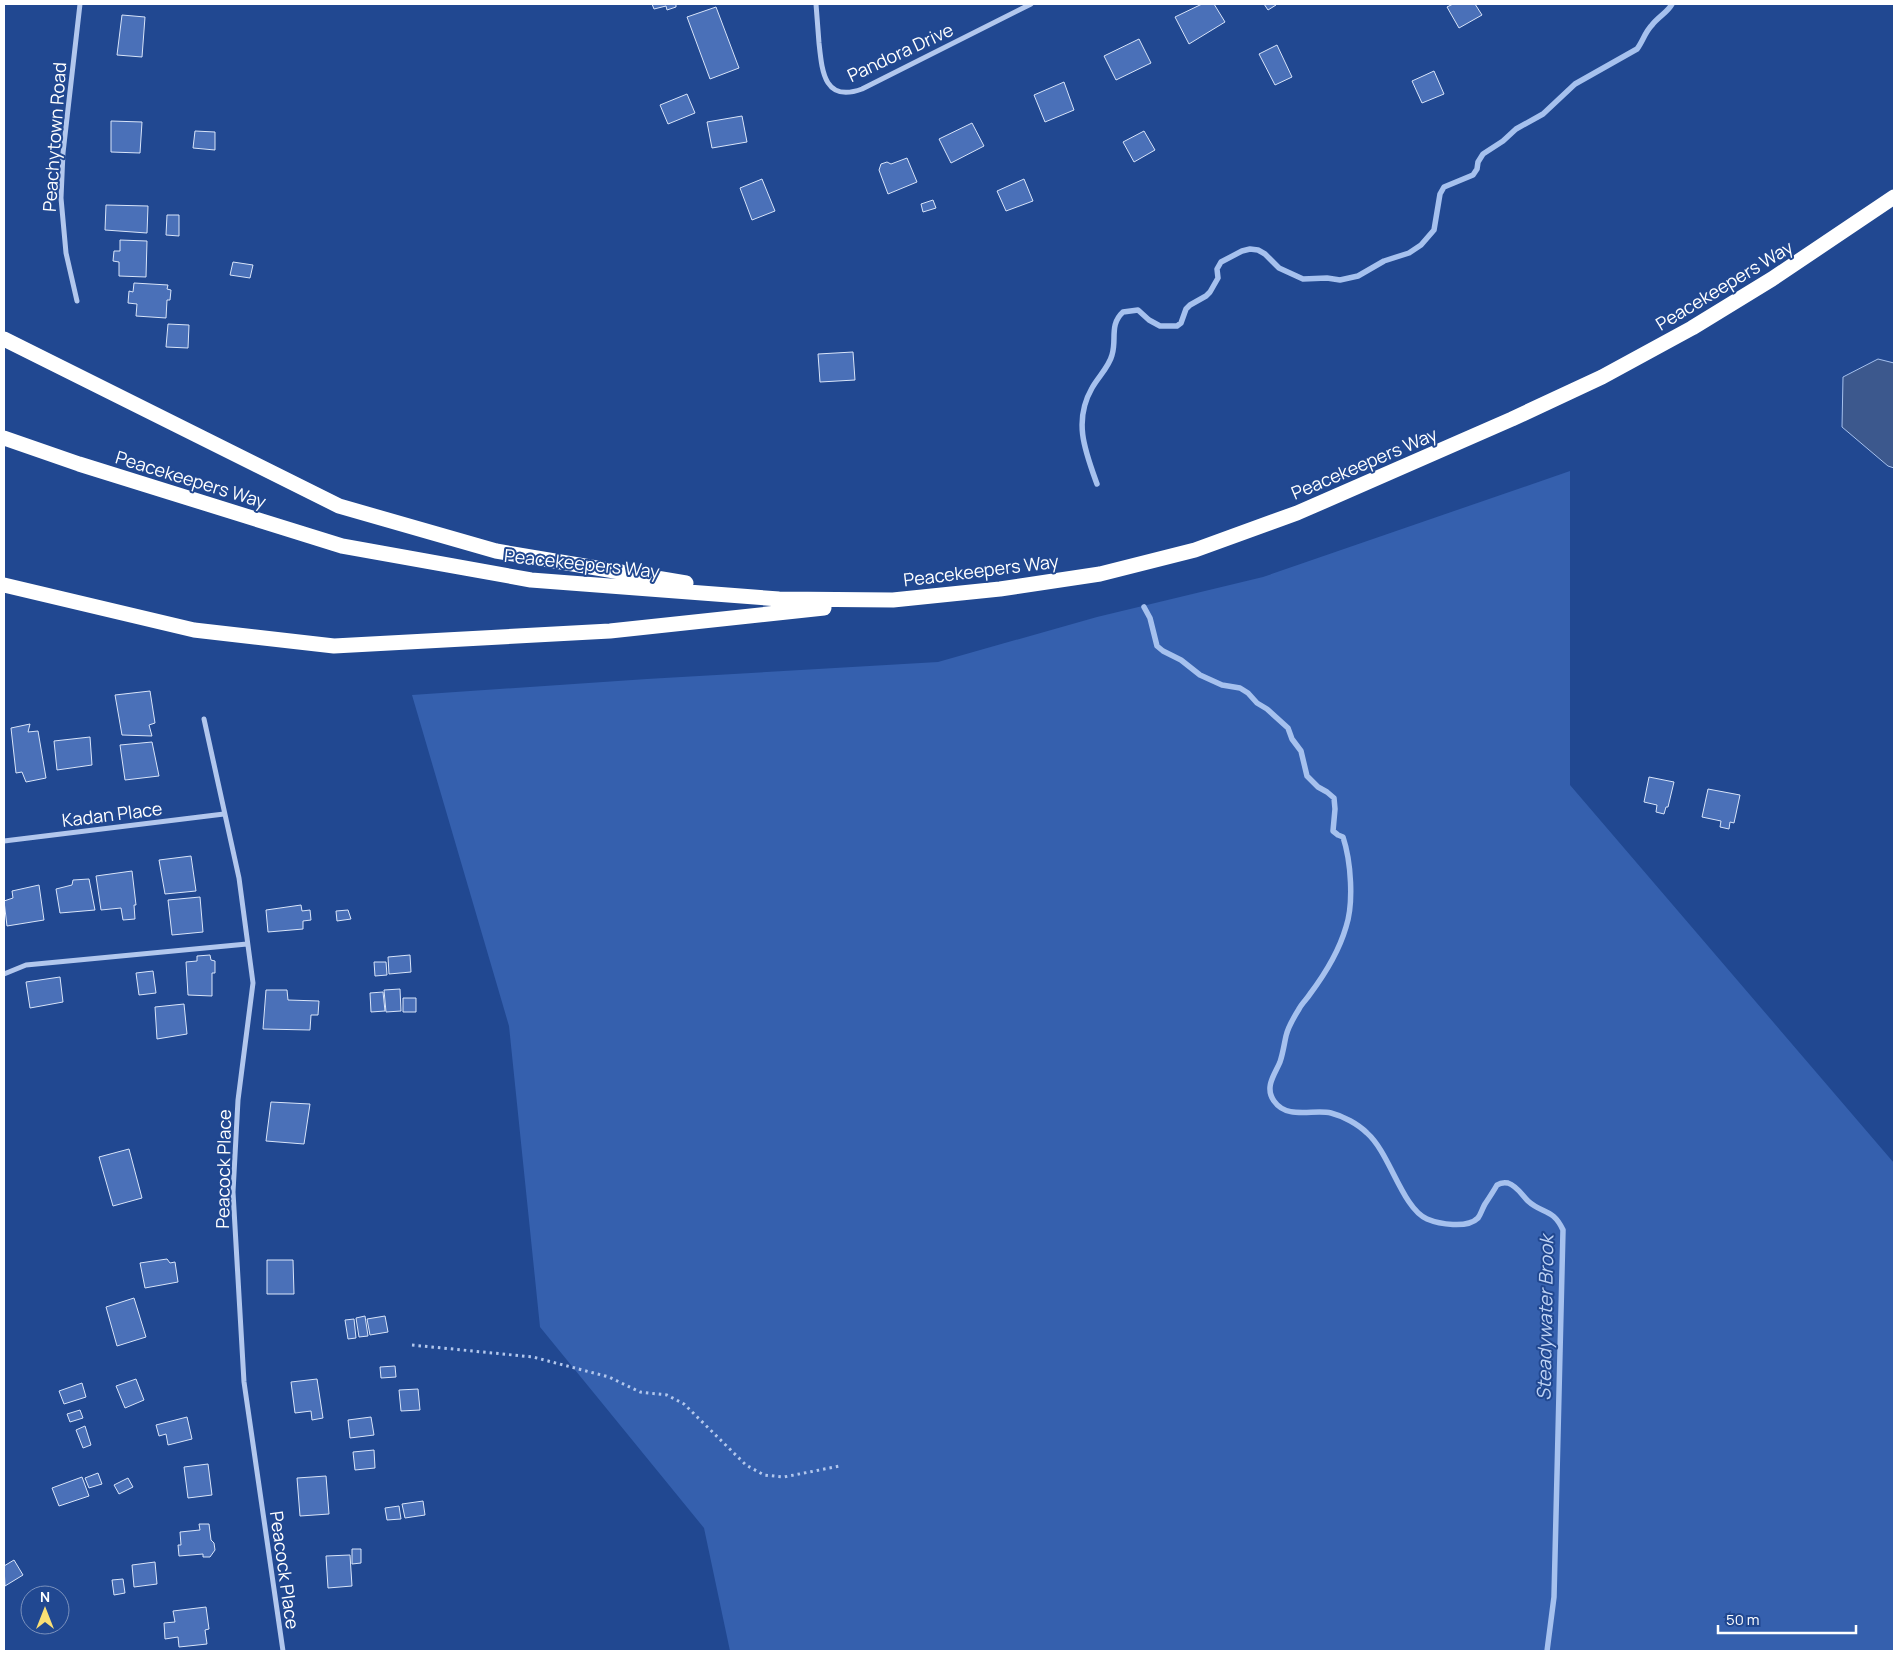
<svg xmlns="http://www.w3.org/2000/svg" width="1898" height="1655" viewBox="0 0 1898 1655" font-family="Manrope,sans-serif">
  <rect width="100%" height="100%" fill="#214891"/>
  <path fill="#3560ae" d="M1570,471V785L1894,1163V1651H730L704,1528L540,1327L509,1026L412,695L647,679L938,662L1097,617L1263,577Z"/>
  <path fill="#3c588d" stroke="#a6c1ee" d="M1878,359L1894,363V468L1888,466L1842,427L1843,377Z"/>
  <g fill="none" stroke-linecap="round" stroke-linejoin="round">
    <path stroke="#a6c1ee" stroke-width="5.5" d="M1097,484C1085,451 1073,421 1092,388C1098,377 1109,367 1112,355C1117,339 1109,325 1123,312L1138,310L1149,320L1160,326H1177L1181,323L1186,309L1190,305L1206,296L1210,292L1218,278L1217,269L1221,262L1242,251L1250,249L1258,250L1265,254L1279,268L1303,279L1327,278L1340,280L1358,276L1384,261L1409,253L1421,245L1434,230L1440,194L1444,187L1473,175L1477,169L1478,162L1483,154L1503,141L1516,129L1543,114L1575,84L1637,49C1643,41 1645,32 1652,25C1658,17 1668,12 1672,4
      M1144,607L1150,618L1157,646L1163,651L1181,660L1200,675L1222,685L1240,688L1248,693L1257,703L1267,709L1288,728L1292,739L1301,751L1307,776L1318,787L1327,792L1334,798L1335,809L1333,831L1338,835L1343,837C1351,861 1354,903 1346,927C1339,951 1325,974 1310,994C1307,999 1302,1003 1299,1009C1294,1017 1288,1027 1286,1036C1284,1045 1283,1053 1280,1062C1275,1074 1264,1087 1274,1101C1287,1120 1313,1109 1331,1113C1343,1116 1358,1124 1367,1133C1390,1153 1402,1208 1427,1219C1439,1224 1467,1229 1478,1218C1481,1214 1482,1209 1485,1204C1489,1198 1493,1192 1497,1185C1500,1183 1503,1182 1508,1183C1517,1186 1522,1195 1528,1201C1542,1214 1553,1208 1563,1230L1554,1597L1547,1651"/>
  </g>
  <path fill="#4a70b8" stroke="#d8e4f9" d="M652,4H676V7L667,10L666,6L654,9Z
    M1202,4H1214L1225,22L1189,44L1175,17Z
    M1264,4H1276V5L1268,10Z
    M1453,4H1475L1482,15L1459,28L1447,7Z
    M716,7L739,68L710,79L687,17Z
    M122,15L145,17L142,57L117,55Z
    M1139,39L1151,63L1116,80L1104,56Z
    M1277,45L1292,77L1275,85L1259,54Z
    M1434,71L1444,94L1422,103L1412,81Z
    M1064,82L1074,110L1045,122L1034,95Z
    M687,94L695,113L668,124L660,105Z
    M742,116L747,142L712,148L707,122Z
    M111,121L142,122L140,153L111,152Z
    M972,123L984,146L951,163L939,139Z
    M195,131L215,132V150L193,148Z
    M1144,131L1155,150L1134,162L1123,142Z
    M907,158L917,182L888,194L879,170L881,164L887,162L891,164Z
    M762,179L775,211L752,220L740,188Z
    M1024,179L1033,201L1006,211L997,191Z
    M933,200L936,208L923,212L921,204Z
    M106,205L148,206L147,233L105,230Z
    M167,215H179V236L166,235Z
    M120,240L147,241L146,277L119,276V262L113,261L114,251H120Z
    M233,262L253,265L250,278L230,275Z
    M134,283L168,285L167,289L171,290L170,300H167L166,318L136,316L137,304L128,303L129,291L133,292Z
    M168,324L189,325L188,348L166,347Z
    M853,352L855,380L820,382L818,354Z
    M150,691L155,723L149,725L152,736L122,735L115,695Z
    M30,724L28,732L38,731L46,778L26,782L22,772L16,773L11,728Z
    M90,737L92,765L57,770L54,741Z
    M152,742L159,776L125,780L120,745Z
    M1649,777L1674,782L1668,807H1666L1664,814L1656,812L1657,805L1644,802Z
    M1708,789L1740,795L1734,823L1730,822L1729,829L1720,827L1721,821L1702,817Z
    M191,856L196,891L165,894L159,860Z
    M132,871L136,905H134L135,919L123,920L121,908L101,910L96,876Z
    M89,879L95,910L60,913L56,889L72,885L73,880Z
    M39,885L44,920L7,926L4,901L13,898L12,891Z
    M200,897L203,932L172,935L168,900Z
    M301,905L302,911L310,910L311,920L303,921V929L268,932L266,910Z
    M348,910L351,919L337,921L336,911Z
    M210,955L211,960L215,961V973H212V996L188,995L186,962L197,961V956Z
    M410,955L411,972L389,974L388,957Z
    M374,962H386L387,975L375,976Z
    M153,971L156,993L139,995L136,973Z
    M60,977L63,1002L30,1008L26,982Z
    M400,989L401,1011L386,1012L384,990Z
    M266,990H287L288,1000L319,1001L318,1015H311L310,1030L263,1029Z
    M383,992L385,1011L371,1012L370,993Z
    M403,998H416V1012H403Z
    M184,1004L187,1034L157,1039L155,1007Z
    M271,1102L310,1104L304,1144L266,1141Z
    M129,1149L142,1198L113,1206L99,1157Z
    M167,1259L170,1263L175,1262L178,1282L145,1288L140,1263Z
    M267,1260H293L294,1294H267Z
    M134,1298L146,1337L117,1346L106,1307Z
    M365,1316L368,1336L359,1337L356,1318Z
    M385,1316L388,1332L370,1335L367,1319Z
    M354,1319L356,1338L348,1339L345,1320Z
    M395,1366L396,1377L381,1378L380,1367Z
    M136,1379L144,1400L125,1408L116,1386Z
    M317,1379L323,1418L312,1420L311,1411L295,1413L291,1382Z
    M82,1383L86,1397L64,1404L59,1391Z
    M418,1389L420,1410L401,1411L399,1390Z
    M80,1410L83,1418L70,1422L67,1414Z
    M187,1417L192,1439L168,1445L166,1434L159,1436L156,1425Z
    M371,1417L374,1435L350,1438L348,1420Z
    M85,1426L91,1445L83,1448L76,1430Z
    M374,1450L375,1468L355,1470L353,1452Z
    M208,1464L212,1495L188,1498L184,1467Z
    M98,1473L102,1484L89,1488L85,1478Z
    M326,1476L329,1514L300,1516L297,1478Z
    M82,1477L89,1496L59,1506L52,1488Z
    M128,1478L133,1487L119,1494L114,1485Z
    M423,1501L425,1515L405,1518L402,1504Z
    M399,1506L401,1519L387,1520L385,1508Z
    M199,1524H209L211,1540L214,1543L215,1550L210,1557H203V1554L179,1556L178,1545H181L180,1532L200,1530Z
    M352,1549H361V1563L352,1564Z
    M350,1555L352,1586L328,1588L326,1556Z
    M14,1560L23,1575L5,1586L4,1566Z
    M155,1562L157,1584L134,1587L132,1565Z
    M123,1579L125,1593L114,1595L112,1580Z
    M206,1607L209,1629L205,1630L207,1644L179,1647L178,1637L165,1639L164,1623L175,1622L173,1611Z"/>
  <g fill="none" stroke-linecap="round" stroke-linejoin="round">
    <path stroke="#b2c7ed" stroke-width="3" stroke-dasharray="2.5 4" stroke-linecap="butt" d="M412,1345L533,1357L609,1377L640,1392L667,1395L684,1404L746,1465L764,1475L784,1477L840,1466"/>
    <path stroke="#b2c7ed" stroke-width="5" d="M816,4C817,17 818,30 819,43C822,71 824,103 862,89L1031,4
      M77,301L66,253L61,198L63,153L80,4
      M204,719L239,878L253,983L238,1100L233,1192L244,1382L283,1651
      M4,841L224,814
      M4,974L26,965L247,944"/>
    <path stroke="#fff" stroke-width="15" d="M4,339L339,506L496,551L686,583
      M4,438L79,464L342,546L531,580L779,599L893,600L1000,589L1100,574L1195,550L1297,513L1512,419L1602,377L1692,328L1772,279L1894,197
      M4,585L194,630L334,646L610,631L824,608"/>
  </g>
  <g text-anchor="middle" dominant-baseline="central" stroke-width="4" stroke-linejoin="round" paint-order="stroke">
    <g font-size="18" fill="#fff" stroke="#214891">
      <text transform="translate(900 52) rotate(-25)">Pandora Drive</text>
      <text transform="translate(54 137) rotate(-86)">Peachytown Road</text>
      <text transform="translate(1724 285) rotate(-31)">Peacekeepers Way</text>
      <text transform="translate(1364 463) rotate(-23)">Peacekeepers Way</text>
      <text transform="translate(191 479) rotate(17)">Peacekeepers Way</text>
      <text transform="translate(582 563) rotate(6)">Peacekeepers Way</text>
      <text transform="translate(981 570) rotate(-7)">Peacekeepers Way</text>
      <text transform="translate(112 814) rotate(-7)">Kadan Place</text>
      <text transform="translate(223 1169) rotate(-89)">Peacock Place</text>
      <text transform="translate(285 1570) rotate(82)">Peacock Place</text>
    </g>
    <g font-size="19" font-style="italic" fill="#bed2f4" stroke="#214891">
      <text transform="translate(1545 1318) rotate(-89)">Steadywater Brook</text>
    </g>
  </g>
  <rect width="1898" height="1655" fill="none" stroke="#ffffff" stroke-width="10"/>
  <g transform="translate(45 1610)"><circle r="24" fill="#214891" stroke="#7a91bd"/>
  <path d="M0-4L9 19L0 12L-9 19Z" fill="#f9df74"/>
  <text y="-8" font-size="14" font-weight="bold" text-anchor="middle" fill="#ffffff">N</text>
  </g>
  <path d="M1718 1625v8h138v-8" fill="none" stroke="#ffffff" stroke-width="2.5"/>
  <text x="1726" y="1625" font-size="15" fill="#ffffff" stroke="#214891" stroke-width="4" paint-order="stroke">50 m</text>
</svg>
